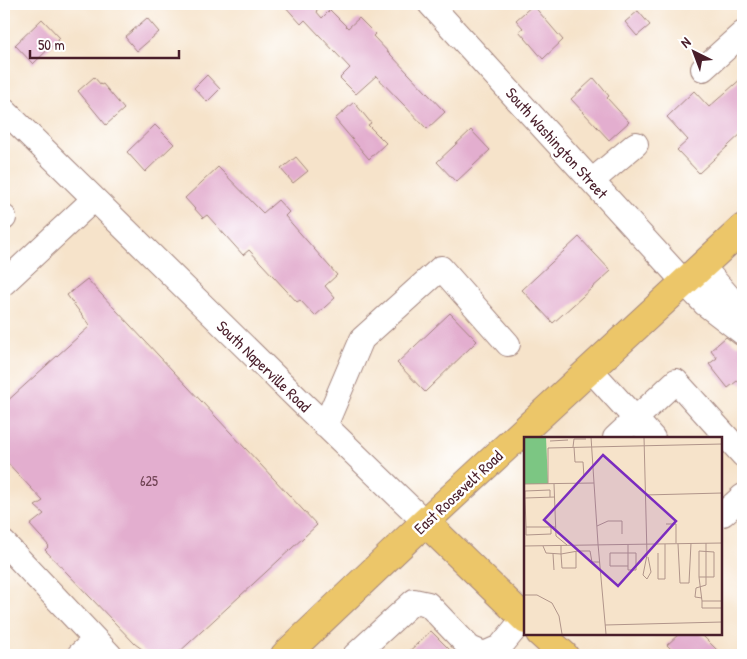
<svg xmlns="http://www.w3.org/2000/svg" width="747" height="659" viewBox="0 0 747 659" font-family="'Patrick Hand',sans-serif">
  <rect width="100%" height="100%" fill="#fff"/>
  <filter id="ink" filterUnits="userSpaceOnUse"><feTurbulence type="fractalNoise" baseFrequency=".02" numOctaves="2"/><feDisplacementMap in="SourceGraphic" scale="10" xChannelSelector="R" yChannelSelector="G"/><feConvolveMatrix kernelMatrix="1 2 1 2 8 2 1 2 1" color-interpolation-filters="sRGB"/></filter>
  <filter id="wash" filterUnits="userSpaceOnUse"><feTurbulence type="fractalNoise" baseFrequency=".0096" numOctaves="4" result="noise"/><feDisplacementMap in="SourceGraphic" scale="20" xChannelSelector="R" yChannelSelector="G"/><feGaussianBlur stdDeviation="1.12" result="paint"/><feColorMatrix in="noise" values="0 0 0 0 0 0 0 0 0 0 0 0 0 0 0 0 0 1.4 0 .05"/><feComposite in="paint" operator="in"/></filter>
  <g filter="url(#wash)">
    <rect width="100%" height="100%" fill="#f6e3ca"/>
    <g id="blocks">
      <path fill="#e3aecf" d="M283,4H324L316,11L322,18L330,10L348,28L359,18L375,34L373,36L445,112L427,129L376,76L356,94L340,78L350,68L305,20L301,24Z
        M533,5L563,40L543,59L519,31L523,28L516,20Z
        M638,11L650,25L637,36L625,22Z
        M147,18L159,32L137,51L125,37Z
        M42,19L60,38L33,64L15,45Z
        M207,75L220,89L207,102L194,88Z
        M94,77L101,85L103,84L124,109L106,125L78,91Z
        M743,77V132L699,173L677,150L688,140L667,117L694,91L709,107Z
        M594,78L609,96L607,98L629,122L609,140L571,99Z
        M354,102L371,123L368,125L386,143L369,159L335,119Z
        M155,125L174,144L145,172L127,152Z
        M471,130L490,150L456,182L437,162Z
        M296,157L308,171L293,183L281,169Z
        M218,167L263,213L278,200L289,212L285,216L337,275L325,286L335,298L315,316L300,300L297,302L249,250L243,255L207,215L203,218L185,198Z
        M579,237L611,271L553,323L522,290Z
        M87,279L317,525L176,655H157L146,652L135,644L45,550L49,546L30,525L44,514L35,506L43,501L4,459V404L90,326L67,295Z
        M450,313L477,341L425,392L397,363Z
        M726,337L735,344L743,346V384L737,381L728,388L709,364L717,358L711,350Z
        M431,631L455,655H405Z
        M680,633H700L722,655H677L667,645Z"/>
    </g>
  </g>
  <g filter="url(#ink)">
    <use href="#blocks" fill-opacity="0" stroke="#a0817a" stroke-width="1"/>
    <g fill="none" stroke-linecap="round" stroke-linejoin="round">
      <g stroke="#a0817a" stroke-width="26">
        <path id="minor" d="M430,4L684,282L705,304L743,333
          M703,69L743,33
          M4,110L298,399L425,522
          M592,181L636,144
          M4,217V218
          M702,266L743,313
          M4,283L94,199
          M590,369L653,438
          M325,426L362,339L441,268L508,344
          M615,438L676,381L743,455
          M721,512L723,514L743,496
          M4,543L110,655
          M79,655L95,640
          M355,655L414,601L428,604L470,648L484,654L500,647L524,618"/>
      </g>
      <g stroke="#a0817a" stroke-width="30">
        <path id="major" d="M425,522L526,620
          M540,633L564,655
          M285,655L425,522L743,228"/>
      </g>
      <use href="#minor" stroke="#fff" stroke-width="24"/>
      <use href="#major" stroke="#ecc669" stroke-width="28"/>
    </g>
  </g>
  <g text-anchor="middle" dominant-baseline="central" stroke-width="5" stroke-linejoin="round" paint-order="stroke">
    <g font-size="14" fill="#704354">
      <text x="149" y="480">625</text>
    </g>
    <g font-size="16" fill="#4a1f2b" stroke="#fff">
      <text transform="translate(557 143) rotate(48)">South Washington Street</text>
      <text transform="translate(264 366) rotate(44)">South Naperville Road</text>
      <text transform="translate(458 492) rotate(-43)">East Roosevelt Road</text>
    </g>
  </g>
  <g transform="translate(524 437)">
    <rect width="198" height="198" fill="#f6e3ca"/>
    <path d="M0,0H22L24,47H0Z" fill="#7cc683"/>
    <path fill="none" stroke="#b1958a" stroke-width="1" d="M67,0L74,107M120,0L123,118L119,138L123,142L127,135L124,120M26,4L44,3M49,10L50,2H62M50,10L51,25H59L60,40M0,47L70,46M24,47V11L198,7M30,47L32,99L43,108M121,58L198,56M31,60L1,61L2,90H31M1,61V54L26,53V60M142,87H152V106M73,89L84,84H98V97M2,90V98L27,97V90M74,107L82,197M104,107V116H86V129H104V133H112V116H104V129M154,107L156,146H165L167,106M0,109L198,106M19,109L22,116L37,117V108M52,115V131H38L37,117L54,114H66L68,125H76M134,116V142H141V107M29,117L30,133M175,140H190V115L175,114V140L178,164H198M0,158H13L28,166L35,179L38,197M178,161L171,160L172,151L182,148V106M178,164V171H198M81,188L198,185"/>
    <path fill="#7b2cbf" fill-opacity="0.15" stroke="#7b2cbf" stroke-width="2.5" d="M79,18L152,84L94,149L20,83Z"/>
    <rect width="198" height="198" fill="none" stroke="#4a1f2b" stroke-width="2.5"/>
  </g>
  <rect width="747" height="659" fill="none" stroke="#fff" stroke-width="20"/>
  <g transform="translate(694 52) rotate(318)" stroke="#ffffff" stroke-width="4" paint-order="stroke">
  <path d="M0-4L9 19L0 12L-9 19Z" fill="#4a1f2b"/>
  <text y="-8" font-size="14" font-weight="bold" text-anchor="middle" fill="#4a1f2b">N</text>
  </g>
  <path d="M30 50v8h149v-8" fill="none" stroke="#4a1f2b" stroke-width="2.5"/>
  <text x="38" y="50" font-size="15" fill="#4a1f2b" stroke="#ffffff" stroke-width="4" paint-order="stroke">50 m</text>
</svg>
